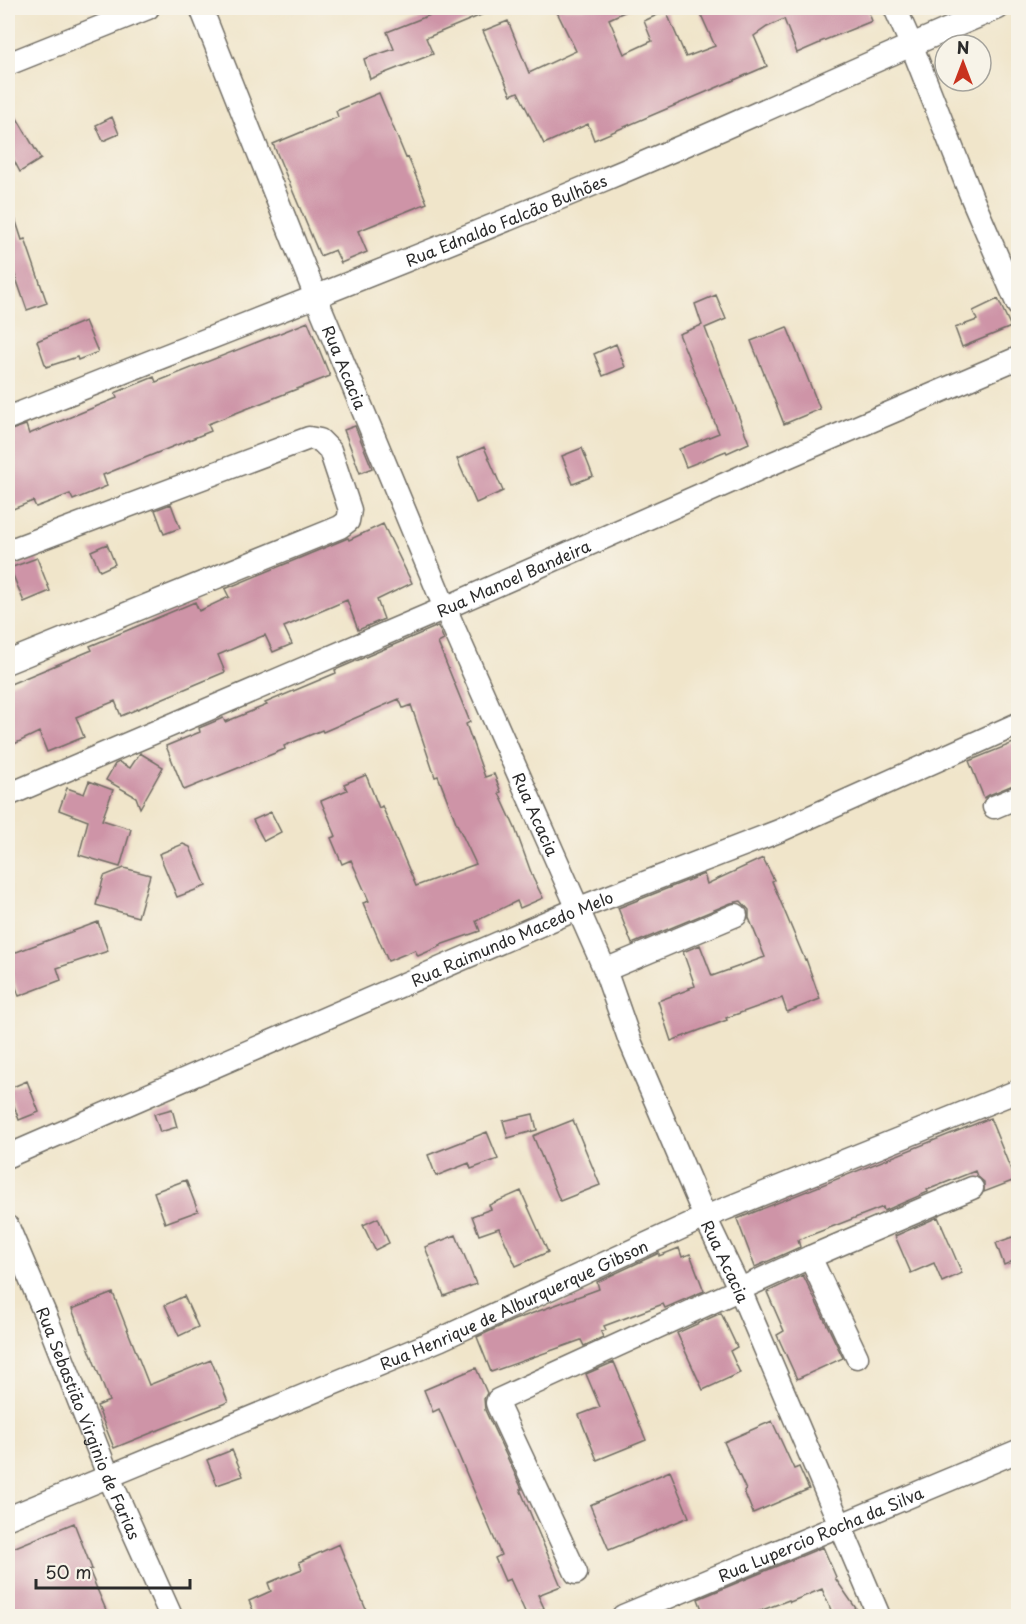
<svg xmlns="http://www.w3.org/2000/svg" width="1026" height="1624" viewBox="0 0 1026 1624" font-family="'Playpen Sans',sans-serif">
  <rect width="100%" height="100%" fill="#f7f3e8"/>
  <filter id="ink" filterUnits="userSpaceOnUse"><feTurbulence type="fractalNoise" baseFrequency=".0167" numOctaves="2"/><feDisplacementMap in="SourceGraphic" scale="12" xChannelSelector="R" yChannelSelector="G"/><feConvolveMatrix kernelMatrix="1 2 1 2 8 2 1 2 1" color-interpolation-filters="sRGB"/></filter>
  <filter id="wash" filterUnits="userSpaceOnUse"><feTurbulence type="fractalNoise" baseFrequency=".008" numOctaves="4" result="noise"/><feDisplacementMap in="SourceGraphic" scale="24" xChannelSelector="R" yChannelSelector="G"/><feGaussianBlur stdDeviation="1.35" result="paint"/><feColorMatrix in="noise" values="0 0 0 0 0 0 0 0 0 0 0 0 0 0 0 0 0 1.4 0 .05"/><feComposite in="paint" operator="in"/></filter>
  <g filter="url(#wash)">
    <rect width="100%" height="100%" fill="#f0e5ca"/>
    <g id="blocks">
      <path fill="#ce94a7" d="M427,8H498L426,38L433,54L370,79L364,59L394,49L387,32L430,15Z
        M555,8H633L609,19L624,54L652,41L644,21L666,11L686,57L715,46L698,8H867L872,21L820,42V43L797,53L784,19L767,27L754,36L767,66L594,140L588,124L544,144L518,92L511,95L483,31L508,21L529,73L576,51Z
        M379,93L406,158L408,157L427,203L358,231L367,252L341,263L335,250L320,256L273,144L338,117L336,111Z
        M8,103L41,159L20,172L8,149Z
        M112,117L119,134L103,141L96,125Z
        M8,206H11L22,240L25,239L47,303L27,310L8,255Z
        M716,295L726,319L705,328L749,443L727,453L726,451L686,467L679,449L719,433L679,334L702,325L695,304Z
        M998,299L1011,327L962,347L955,328L977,320L973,311Z
        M85,321L98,352L78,360L77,357L46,367L37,341Z
        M308,322L330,376L208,424L211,431L103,475L107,486L73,500L70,494L36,507L33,501L8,511V431L26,425L29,434L117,398L115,393L154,377L156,382Z
        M787,327L820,409L784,424L751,341Z
        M616,344L625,367L603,376L594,354Z
        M355,426L372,468L360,473L344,430Z
        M484,447L503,491L476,503L457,459Z
        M582,448L593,476L573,484L562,456Z
        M171,504L180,528L164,534L155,510Z
        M383,524L412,583L377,600L384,619L358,630L347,600L284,627L292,644L273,652L265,635L218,655L225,672L121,716L115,701L76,717L84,737L47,752L39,732L8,747V685L92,650L90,646L195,602L199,611L229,597L225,589L348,538L349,540Z
        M107,544L115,564L100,571L91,551Z
        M37,558L50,591L24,602L10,568Z
        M438,626L444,640L438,643L470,722L466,724L485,777L494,774L501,792L499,793L515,828L533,878L543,898L520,908L517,901L476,921L480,931L440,945L441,946L418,956L415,950L388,961L363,903L369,901L351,860L342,864L331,838L336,836L321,801L347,790L344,784L366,775L379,808L382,806L416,886L476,864L456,822L438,776L435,777L411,705L403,708L399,699L323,732L322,730L284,746L285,749L184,790L166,746L200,732L199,728L223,718L225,722L267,705L265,703L336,673L335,670Z
        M1018,741V784L1013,785L989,795L984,798L969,761Z
        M140,753L163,767L140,808L136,797L106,780L115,764L119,762L130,768Z
        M89,781L113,790L102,820L131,829L120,867L79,855L88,821L59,810L67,788L84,794Z
        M271,812L281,832L264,841L253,820Z
        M183,844L190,847L206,886L177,897L159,854Z
        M763,858L774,880L772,881L805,960L806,959L820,999L787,1012L782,998L726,1018L727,1020L671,1041L658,1001L690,989L689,988L695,986L683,952L700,945L712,976L765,957L749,918V910L741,901L731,903L632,944L618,908L704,874L707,884Z
        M124,868L150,875L138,917L96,905L104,876Z
        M98,922L108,951L57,968L61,980L19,996L8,965V955Z
        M27,1081L39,1112L19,1120L8,1089Z
        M172,1109L177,1127L160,1132L154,1114Z
        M533,1114L537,1130L508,1138L503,1121Z
        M990,1118L1015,1180L984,1192V1182L977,1176L975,1171L927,1190L928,1192L884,1211L883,1207L798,1240L800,1247L755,1267L737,1219Z
        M573,1120L600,1185L560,1201L533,1136Z
        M487,1132L498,1159L471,1169L469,1163L436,1176L428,1155Z
        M186,1180L198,1211L165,1223L154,1192Z
        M521,1191L548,1252L516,1266L499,1228L479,1235L472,1216L491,1209L489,1205Z
        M938,1217L962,1273L942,1282L934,1263L911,1273L895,1236Z
        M378,1218L389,1243L375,1250L363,1225Z
        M456,1235L476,1284L444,1296L425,1247Z
        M1018,1235V1259L1004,1265L996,1243Z
        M679,1248L682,1257L690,1254L704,1291L665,1308L663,1304L604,1326L606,1330L601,1332L603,1337L584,1346L581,1340L491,1372L477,1337L514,1320L599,1289L597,1282L659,1253V1256Z
        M803,1275L843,1358L797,1379L777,1335L784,1331L767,1292Z
        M113,1293L149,1385L211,1360L228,1402L114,1448L97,1406L109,1401L83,1333H81L72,1309Z
        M184,1296L198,1327L179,1336L165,1305Z
        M721,1313L737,1347L730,1351L740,1373L703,1390L677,1333Z
        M614,1362L646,1440L597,1460L579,1415L600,1407L586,1374Z
        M476,1368L487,1393L484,1399L485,1410L522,1489H520L561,1586L538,1595L544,1608L527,1616L510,1579L505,1581L495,1558L501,1555L491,1531L439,1409L433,1412L424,1390Z
        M772,1421L794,1469L799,1467L809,1489L753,1513L744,1491L746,1490L724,1442Z
        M232,1450L243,1476L217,1485L207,1460Z
        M670,1471L689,1517L609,1550L590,1505Z
        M74,1523L92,1569L89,1570L109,1617H8V1550Z
        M339,1544L369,1617H256L249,1601L271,1591L268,1583L302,1569L299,1562Z
        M823,1547L836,1577L835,1578L862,1617H834L822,1589L790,1602L789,1600L757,1612L759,1617H705L698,1599Z"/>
    </g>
  </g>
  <g filter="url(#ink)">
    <use href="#blocks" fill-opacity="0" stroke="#706c63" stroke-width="1.5"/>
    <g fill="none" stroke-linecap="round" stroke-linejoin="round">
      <g stroke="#706c63" stroke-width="25">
        <g id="minor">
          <path id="s1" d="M201,8L316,297L445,608L605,970L630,1041L705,1217L740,1290L879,1616"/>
          <path d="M895,8L911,44L972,198L1018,305"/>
          <path d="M8,64L148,8"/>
          <path id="s2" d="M8,418C206,339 406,263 603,180C736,125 866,63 998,8"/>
          <path d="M8,551L309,438L320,440L330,450L350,510L348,521L340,527L8,662"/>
          <path id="s3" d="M8,795L445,608L759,469L1018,358"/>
          <path d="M994,807L1018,797"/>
          <path d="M605,970L736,915"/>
          <path id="s4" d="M8,1156L577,909L779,831L1018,724"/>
          <path id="s5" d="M8,1227L45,1314L108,1475L171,1616"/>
          <path d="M810,1257L857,1357"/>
          <path id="s6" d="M8,1518L441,1339L705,1217L1018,1091"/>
          <path d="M576,1573L498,1406L497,1403L498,1400L810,1257L972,1188"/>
          <path id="s7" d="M623,1616L1018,1451"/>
        </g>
      </g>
      <use href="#minor" stroke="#fff" stroke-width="22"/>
    </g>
  </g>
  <g text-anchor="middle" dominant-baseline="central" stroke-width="5" stroke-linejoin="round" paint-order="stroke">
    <g font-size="16" fill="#2b2b2b" stroke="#f7f3e8">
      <text stroke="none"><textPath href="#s2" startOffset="536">Rua Ednaldo Falcão Bulhões</textPath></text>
      <text stroke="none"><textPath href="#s1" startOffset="387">Rua Acacia</textPath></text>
      <text stroke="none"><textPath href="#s3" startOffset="550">Rua Manoel Bandeira</textPath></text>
      <text stroke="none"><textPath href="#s1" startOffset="873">Rua Acacia</textPath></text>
      <text stroke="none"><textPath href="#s4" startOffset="549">Rua Raimundo Macedo Melo</textPath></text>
      <text stroke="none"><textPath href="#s1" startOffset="1359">Rua Acacia</textPath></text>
      <text stroke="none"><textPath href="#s6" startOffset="549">Rua Henrique de Alburquerque Gibson</textPath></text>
      <text stroke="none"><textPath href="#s5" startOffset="212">Rua Sebastião Virginio de Farias</textPath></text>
      <text stroke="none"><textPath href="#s7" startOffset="214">Rua Lupercio Rocha da Silva</textPath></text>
    </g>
  </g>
  <rect width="1026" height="1624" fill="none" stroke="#f7f3e8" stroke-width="30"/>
  <g transform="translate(963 63)"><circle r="28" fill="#f7f3e8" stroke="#a5a39c" stroke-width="1.5"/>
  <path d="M0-4.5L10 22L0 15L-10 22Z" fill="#c8321e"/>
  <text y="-9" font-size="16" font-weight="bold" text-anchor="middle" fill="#2b2b2b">N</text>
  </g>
  <path d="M36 1579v9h154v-9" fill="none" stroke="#2b2b2b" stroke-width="3"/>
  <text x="45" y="1579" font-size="18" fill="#2b2b2b" stroke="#f7f3e8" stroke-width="4.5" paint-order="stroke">50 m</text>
</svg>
